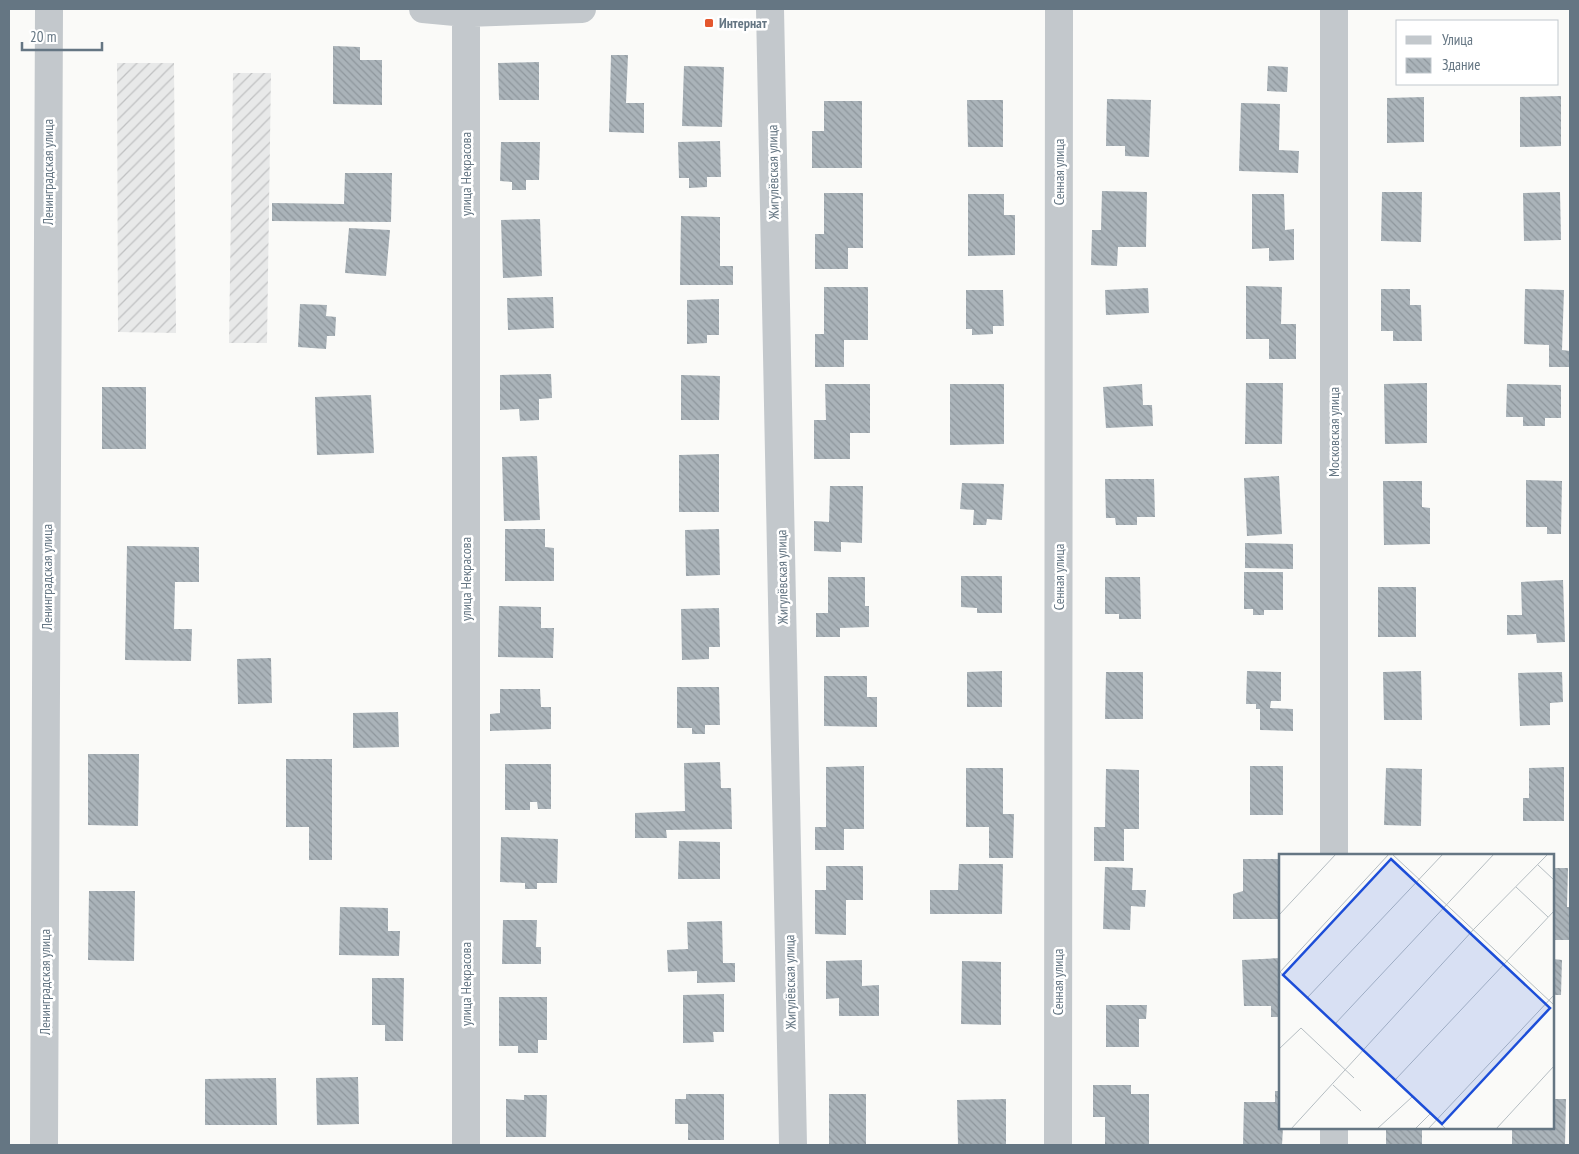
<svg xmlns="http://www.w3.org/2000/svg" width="1579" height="1154" viewBox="0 0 1579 1154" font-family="'PT Sans Narrow',sans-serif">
  <defs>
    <pattern id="industrial-furrows" width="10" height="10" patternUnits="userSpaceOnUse" patternTransform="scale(1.25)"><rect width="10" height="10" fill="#e8e9e9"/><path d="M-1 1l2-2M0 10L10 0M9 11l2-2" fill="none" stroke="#c0c1c2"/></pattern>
    <pattern id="building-back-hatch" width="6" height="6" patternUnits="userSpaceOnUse" patternTransform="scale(1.25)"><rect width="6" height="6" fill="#aab3b9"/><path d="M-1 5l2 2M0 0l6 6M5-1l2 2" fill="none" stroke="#8e969c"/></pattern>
  </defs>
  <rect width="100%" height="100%" fill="#fafaf8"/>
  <path fill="url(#industrial-furrows)" d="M117,63H174L176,333L118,332Z
    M233,73H271L267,343H229Z"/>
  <path fill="url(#building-back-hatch)" d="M333,46L360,47V60H382V105L333,104Z
    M611,55H628L626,103H644V133L609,132Z
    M539,62V100H499L498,63Z
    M684,66L724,67L722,127L682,126Z
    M1268,66L1288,67L1287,92L1267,91Z
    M1561,96V146L1520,147V97Z
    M1424,97V142L1387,143V98Z
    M1107,99L1151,100L1149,157L1125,156V146H1106Z
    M967,100H1003V147H968Z
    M824,101H862V168H812V131H824Z
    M1241,103L1280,104L1279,150L1299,151L1298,173L1239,171Z
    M720,141L721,177H707V187L689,188V178H679L678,142Z
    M501,142H540L539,180H526V190H512V182L500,181Z
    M345,173H392L391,222L272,221V203L344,204Z
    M1102,191L1147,192L1146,247H1118L1117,266L1091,265L1092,230H1101Z
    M1382,192H1422L1421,242L1381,241Z
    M1560,192L1561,240L1524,241L1523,193Z
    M824,193H863V248H848V269H815V234H824Z
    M968,194H1004V215H1015V255L968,256Z
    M1252,194H1284L1285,230L1294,229V260L1269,261V248L1252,249Z
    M681,216L720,217V266H733V285H680Z
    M540,219L542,276L503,278L501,220Z
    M349,228L390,230L386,276L345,273Z
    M1246,286L1282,287L1281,324H1296V359H1269V339H1246Z
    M824,287H868V340H844V367H815V334H824Z
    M1148,288L1149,313L1106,315L1105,290Z
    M1381,289H1410V305H1421L1422,341H1393V331H1381Z
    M1525,289L1564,290L1562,350L1570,351V367H1549V345L1524,344Z
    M966,290H1003L1004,326H993V334L972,335V329H966Z
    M553,297L554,328L508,330L507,298Z
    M719,299V335H707V343L687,344V300Z
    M300,304L327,305L326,316L336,317L335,336H327L326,349L298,347Z
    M551,374L552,398L539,399V420L520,421L519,409L500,410V375Z
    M681,375L720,376L719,420H681Z
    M1246,383H1283L1282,444H1245Z
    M1427,383V443L1385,444L1384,384Z
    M825,384H870V433H850V459H814V420H826Z
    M950,384H1004V444L950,445Z
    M1142,384L1143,405H1152L1153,426L1106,428L1103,387Z
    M1507,384L1561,385V418H1545V426H1523V417H1506Z
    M102,387H146V449H102Z
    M371,395L374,453L317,455L315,397Z
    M719,454V512H679V455Z
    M537,456L540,520L504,521L502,457Z
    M1279,476L1282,534L1247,536L1244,478Z
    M1105,479H1154L1155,517H1137V525H1116L1115,518H1106Z
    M1526,480L1562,481L1561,534H1547V527H1526Z
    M1383,481H1422V507L1430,508V544L1384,545Z
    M962,483L1004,484L1002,520L987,519L986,525H973L974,510L960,509Z
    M830,486H863L862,543L841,542V552L814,551V521L829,522Z
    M505,529H545V547L554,548V581H505Z
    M719,529L720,575L686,576L685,530Z
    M1245,543L1293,544V569L1245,568Z
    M127,546L199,547V582H175L174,629H192L191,661L125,660Z
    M1244,572H1283V610H1264V615H1253V609H1244Z
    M961,576H1002V613H977V608L961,607Z
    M828,577H865V606H869V627L840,628V637H816V613H828Z
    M1105,577H1140L1141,619H1119V614H1105Z
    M1563,580L1565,642L1537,643L1536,634L1507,635V615H1522L1521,582Z
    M1378,587H1416V637H1378Z
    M499,606L541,607V628H554L553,658L498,657Z
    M719,608L720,647H709V659L682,660L681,609Z
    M271,658L272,703L238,704L237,659Z
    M1002,671V707H967V672Z
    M1247,671L1281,672V701H1271L1270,708L1293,709V731L1260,730V709H1256V704H1246Z
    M1421,671L1422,720H1384L1383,672Z
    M1106,672H1143V719H1105Z
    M1562,672L1563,702L1550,703V725L1520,726L1518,673Z
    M824,676H867V697H877V727L824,726Z
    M677,687H719L720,725H705V734H692V728H677Z
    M500,689H540L541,707H551V729L490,731V714L500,713Z
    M398,712L399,747L353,748V713Z
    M88,754H139L138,826L88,825Z
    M286,759H332V860H309V827H286Z
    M720,762L721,788H731L732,829L666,830L667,838H635V813L685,811L684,763Z
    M505,764H551V809H538L537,802H530V810H505Z
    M864,766V829H844V850H815V827H826V767Z
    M1250,766H1283V815H1250Z
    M1564,767V821H1523V798H1529V768Z
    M966,768H1003V814H1014L1013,858H989V827H966Z
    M1386,768L1422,769L1421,826L1384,825Z
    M1106,769L1139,770V829H1124V861H1094V827H1105Z
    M501,837L558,839L557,883H537V889H525V883L500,882Z
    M679,841L720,842V879H678Z
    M1243,859H1280V919H1233V894L1243,891Z
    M959,864H1003L1002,914H930V890H958Z
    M826,866H863V900H846V935L815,934V890H826Z
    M1105,867L1133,868L1132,890H1146L1145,907L1131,906L1130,930L1103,929Z
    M1553,868H1568L1567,907H1570V940H1553Z
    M89,891H135L134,961L88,960Z
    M340,907L388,908V931H400L399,956L339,955Z
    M503,920H537L536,947H541V964H502Z
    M722,921L723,963H735V982L697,983V971L668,972L667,950L688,949L687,922Z
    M1280,958V1017H1271V1006H1244L1242,960Z
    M1553,959L1562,960L1561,995H1553Z
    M862,960V986L879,985V1016H839V998L826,999V961Z
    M962,961L1001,962V1025L961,1024Z
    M372,978H404L403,1041H385V1025H372Z
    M724,994V1032H713L714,1042L683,1043V995Z
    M499,997H547V1040H538V1053H518V1046H499Z
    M1106,1005H1147L1146,1019H1139V1047H1106Z
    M358,1077L359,1124L317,1125L316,1078Z
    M276,1078L277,1125H205V1079Z
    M1093,1085H1131V1094H1149V1145H1105V1117H1093Z
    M1275,1091H1280V1128H1283L1282,1145H1243L1244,1102H1275Z
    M686,1094H724V1140H688V1124H675V1099H686Z
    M829,1094H866V1144L829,1145Z
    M524,1095H547L546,1137H506V1099L524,1100Z
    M1006,1099V1145H958L957,1100Z
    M1553,1099H1566L1565,1145H1512V1128H1553Z
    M1386,1128H1422V1145H1386Z"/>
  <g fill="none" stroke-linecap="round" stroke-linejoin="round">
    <path stroke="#c3c8cc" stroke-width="28" d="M423,9L466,13L582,9
      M770,9L793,1145
      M466,13V1145
      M1334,855V9
      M44,1145L49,9
      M1058,1145L1059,9
      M1334,1145V1128"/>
  </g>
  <rect fill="#e4572e" stroke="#fff" stroke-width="2" x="704" y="18" width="10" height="10" rx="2.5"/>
  <g text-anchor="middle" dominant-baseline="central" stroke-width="5" stroke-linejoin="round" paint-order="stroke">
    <g font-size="14" font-weight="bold" fill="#657683" stroke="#fff" text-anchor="start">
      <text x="719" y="23">Интернат</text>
    </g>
    <g font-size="14" fill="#657683" stroke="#fff">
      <text transform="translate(48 172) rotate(-90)">Ленинградская улица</text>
      <text transform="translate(773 172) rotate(-91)">Жигулёвская улица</text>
      <text transform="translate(1059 172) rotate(-90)">Сенная улица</text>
      <text transform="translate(466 174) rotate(-90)">улица Некрасова</text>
      <text transform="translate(1334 432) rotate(-90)">Московская улица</text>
      <text transform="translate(47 577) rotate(-90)">Ленинградская улица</text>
      <text transform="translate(782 577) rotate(-91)">Жигулёвская улица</text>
      <text transform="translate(1059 577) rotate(-90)">Сенная улица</text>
      <text transform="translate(466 579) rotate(-90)">улица Некрасова</text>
      <text transform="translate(45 982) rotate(-90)">Ленинградская улица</text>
      <text transform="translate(790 982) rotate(-91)">Жигулёвская улица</text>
      <text transform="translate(1058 982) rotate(-90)">Сенная улица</text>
      <text transform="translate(466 984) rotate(-90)">улица Некрасова</text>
    </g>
  </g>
  <g transform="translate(1279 854)">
    <rect width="275" height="275" fill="#fafaf8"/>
    <path fill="none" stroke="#b5bdc2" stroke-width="1" d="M113,0L275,151M259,11L275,26M237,33L269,63M0,61L57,0M0,117L167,275M0,119L110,0M28,144L164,0M56,170L215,0M0,195L22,174L75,224M117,225L275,57M54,231L82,257M12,275L195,75L269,0M98,275L133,243M136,275L151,260M149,275L275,141M217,275L275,212"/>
    <path fill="#1d4ed8" fill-opacity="0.15" stroke="#1d4ed8" stroke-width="2.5" d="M112,5L271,154L163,270L4,121Z"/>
    <rect width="275" height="275" fill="none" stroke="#657683" stroke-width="2.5"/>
  </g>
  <rect width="1579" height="1154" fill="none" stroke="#657683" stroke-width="20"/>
  <rect x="1396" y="20" width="162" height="65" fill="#ffffff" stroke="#c1c8cd"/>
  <rect x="1406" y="36" width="25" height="8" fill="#c3c8cc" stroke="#c1c8cd"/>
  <text x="1442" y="45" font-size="15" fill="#657683">Улица</text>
  <rect x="1406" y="58" width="25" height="15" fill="url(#building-back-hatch)" stroke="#c1c8cd"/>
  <text x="1442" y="70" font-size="15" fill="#657683">Здание</text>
  <path d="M22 42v8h80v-8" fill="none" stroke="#657683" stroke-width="2.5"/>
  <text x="30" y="42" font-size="15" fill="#657683" stroke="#ffffff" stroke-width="4" paint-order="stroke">20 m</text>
</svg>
